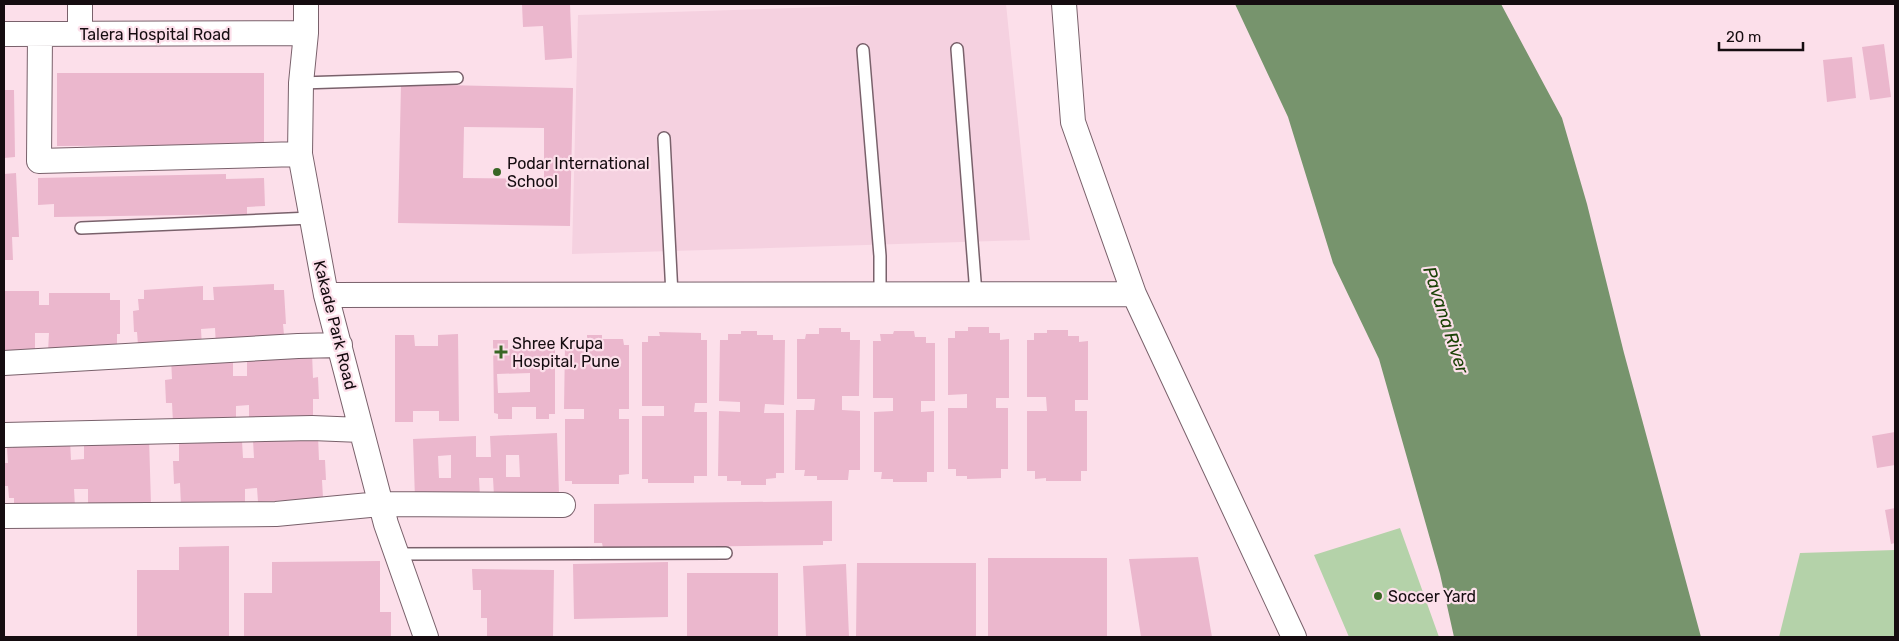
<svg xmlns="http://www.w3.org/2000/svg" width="1899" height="641" viewBox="0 0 1899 641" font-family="Rubik,sans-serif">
  <rect width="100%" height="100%" fill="#fcdfea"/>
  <path fill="#f5d1e0" d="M913,4H1006L1030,240L572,254L578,15Z"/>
  <path fill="#b4d2a9" d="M1400,528L1439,637H1349L1314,555Z
    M1895,550V637H1779L1800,553Z"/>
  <path fill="#77946d" d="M1235,4H1501L1562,118L1587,204L1624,353L1701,637H1454L1440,574L1379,359L1333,263L1288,117Z"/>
  <path fill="#ebb7cd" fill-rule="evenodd" d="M522,4H570L572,58L545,60L543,26L523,27Z
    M1884,44L1891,97L1870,100L1862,47Z
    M1852,57L1856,98L1827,102L1823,60Z
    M57,73H264V145L57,146Z
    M401,84L573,88L570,226L398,223ZM464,127L544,128V179L463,178Z
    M4,90H14L15,157L4,158Z
    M16,173L19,237H12L13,260H4V174Z
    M226,174V179L264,178L265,206L247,207V214L54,217V204L38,205V178Z
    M274,284V290H284L286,324H283L284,335L216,347L215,328L201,329L202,348L138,345L137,332H134L133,311L139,310L138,299H144V290L203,286V300H214L213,287Z
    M4,291H39V305H49V293H110V300H120V334H117V346L48,352L49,333H35V352H4Z
    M968,327H989V333H1000V340L1009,339V398H996V408H1008V469H1001V478L967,479V476H956V469H948V408H967V394L948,395V338H955V331H968Z
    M819,328H841V332H850V340H860L859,396H842V410L860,411V470H849L848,480H817V476H804L805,470H795L796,410H814L815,399H797V339H805L806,334H819Z
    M1047,330H1068V336H1079V342L1088,341V400H1075V411H1087V471H1081V481H1046V478L1035,479V471H1027V411H1047L1046,397H1027V340H1034V333H1047Z
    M741,331H757V335H773V340H785L784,405L765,404L764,413H784V473H776V478L766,479V485H741V481H727V476H718L719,411L740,412V402L719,401L720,340H728V334H741Z
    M894,331H914L915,337H926V343H935V401H921V412L934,411V472H927V482H893V479H881L882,472H874V412L893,411V398H873V341H881L880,334H893Z
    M659,332L701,333V340H707V403H695L694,412H707V476H694V483H648V479H642V416H664V406H642V342H648V336H660Z
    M458,334L459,421H439V411H413V422H395V335H414L415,346H438V335Z
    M587,335H602V339H623L624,345H629V409H619V419H629V474L619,475V484H572V481H565V419H584V409H564L565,344H576V339L587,340Z
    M493,340H508V349L540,348V340H555V414H549V419H536V407H512V419H498V414L494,413ZM530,373V392L498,393L497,374Z
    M312,353L313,378L318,377L319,399H313V418L249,420V405L236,406V421L173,423L172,403H166L165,380L172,379L171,358L233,355V376H247V355Z
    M1895,432V465L1877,468L1872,436Z
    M557,433L559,494L494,496L493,478H479L480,497L415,499L413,439L476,436V457H491L490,436ZM451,455V478H439L438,456ZM506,455H519L520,477H506Z
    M318,436L319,460H325L326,480H322L323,498L258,502L257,488L245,489V503L181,506L180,483L174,484L173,461H179V444L242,441L243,458H254L253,440Z
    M149,437L151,505L88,507V489H74L75,507L21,509V504H14V498H9L8,486H4V463H8L7,448H13V442L70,440L71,460L84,459V439Z
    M832,501V541H823V545L603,548L602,543H594V504Z
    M1895,508V543L1891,544L1885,510Z
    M229,546V637H137V570H179V547Z
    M1198,557L1212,637H1141L1129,559Z
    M988,558H1107V637H988Z
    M380,561V612H391V637H244V593H272V562Z
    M668,562V617L574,619L573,564Z
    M857,563H976V637H856Z
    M846,564L849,637H806L803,566Z
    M472,569L554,570L553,637H487V618H481V590H473Z
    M687,573H778V637H687Z"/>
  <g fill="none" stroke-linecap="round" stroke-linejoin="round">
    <g stroke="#79616b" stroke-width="14">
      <path id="service" d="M957,49L976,294
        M863,50L880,256V294
        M301,83L457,78
        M664,138L672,295
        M81,228L311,218
        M396,554L726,553"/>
    </g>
    <g stroke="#79616b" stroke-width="26">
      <path id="minor" d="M80,4V34
        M306,4V33L301,83L300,154L326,295L386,524L426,637
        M1064,4L1073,122L1134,294L1294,637
        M4,34L306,33
        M40,34L39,161L300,154
        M326,295L1134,294
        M4,363L298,346L340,345
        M4,435L312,428L361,430
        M4,516L276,514L380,504L563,505"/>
    </g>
    <use href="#service" stroke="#fff" stroke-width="11"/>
    <use href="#minor" stroke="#fff" stroke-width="24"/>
  </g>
  <g fill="#386625" stroke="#fcdfea" stroke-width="2">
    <circle cx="497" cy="172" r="5"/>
    <path d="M498.5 344.5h5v5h5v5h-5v5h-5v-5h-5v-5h5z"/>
    <circle cx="1378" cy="596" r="5"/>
  </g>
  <g text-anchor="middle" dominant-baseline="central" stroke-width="4.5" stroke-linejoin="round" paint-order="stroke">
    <g font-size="16" fill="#150c10" stroke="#fcdfea">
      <text x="155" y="34">Talera Hospital Road</text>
      <text transform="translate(335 325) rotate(76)">Kakade Park Road</text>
    </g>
    <g font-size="16" fill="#150c10" stroke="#fcdfea" text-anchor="start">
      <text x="507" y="163">Podar International<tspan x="507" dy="18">School</tspan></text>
      <text x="512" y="343">Shree Krupa<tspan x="512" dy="18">Hospital, Pune</tspan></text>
      <text x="1388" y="596">Soccer Yard</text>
    </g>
    <g font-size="18" font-style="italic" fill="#1b4207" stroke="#fcdfea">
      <text transform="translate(1446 320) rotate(72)">Pavana River</text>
    </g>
  </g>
  <rect width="1899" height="641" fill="none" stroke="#150c10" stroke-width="10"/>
  <path d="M1719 42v8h84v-8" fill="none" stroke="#150c10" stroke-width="2.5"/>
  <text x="1726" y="42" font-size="15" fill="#150c10" stroke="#fcdfea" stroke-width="4" paint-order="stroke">20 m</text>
</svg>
